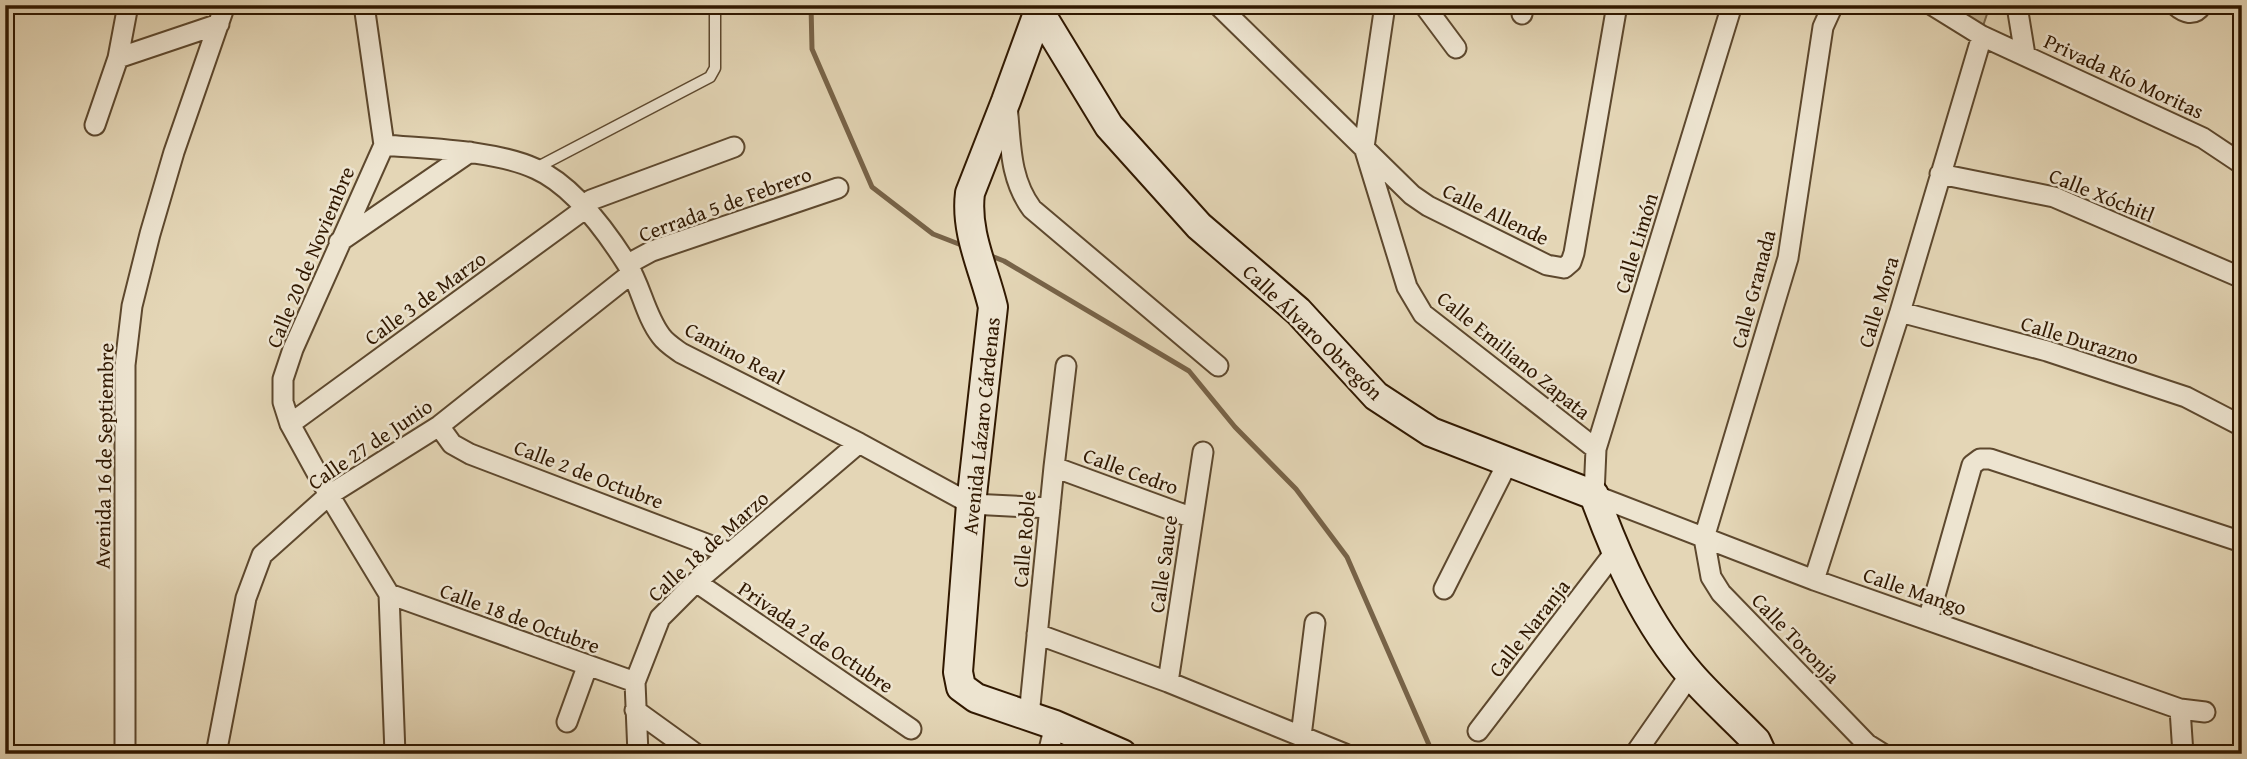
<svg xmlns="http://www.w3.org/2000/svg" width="2247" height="759" viewBox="0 0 2247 759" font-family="'Gentium Book Plus',serif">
  <rect width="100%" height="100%" fill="#e4d6b6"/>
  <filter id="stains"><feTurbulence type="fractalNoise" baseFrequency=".00286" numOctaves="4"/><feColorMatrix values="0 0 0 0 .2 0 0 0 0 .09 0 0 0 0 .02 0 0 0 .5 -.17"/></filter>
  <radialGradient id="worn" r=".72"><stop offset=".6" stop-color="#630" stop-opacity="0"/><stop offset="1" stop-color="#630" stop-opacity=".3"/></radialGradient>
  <path fill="#c5b697" stroke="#7a674c" stroke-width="2" d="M1941,5H1990L1982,29Z"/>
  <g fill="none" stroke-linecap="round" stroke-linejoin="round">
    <path stroke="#776348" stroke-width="5" d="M811,5L812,49L872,187L933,234L964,246
      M986,254L1004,261L1189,371L1235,427L1296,489L1347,557L1433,754"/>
    <g stroke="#5d482e" stroke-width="13">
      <path id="lane" d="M536,168L710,77L715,68V7"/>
    </g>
    <g stroke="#5d482e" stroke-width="23">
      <path id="street" d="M364,5L384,145L293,349L283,379V402L290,424L329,495L389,594L395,754
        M1218,5L1412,195L1428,206L1547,265L1564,268L1571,262L1574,253L1617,5
        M1385,5L1364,147L1407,287L1423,314L1596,449
        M1424,5L1456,48
        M1732,5L1596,449L1594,495L1814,580L2180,709L2205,712
        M1833,5L1823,27L1788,258L1704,538L1711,577L1721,593L1867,744L1883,754
        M1932,5L1982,36L2203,138L2242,164
        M2175,5C2184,13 2194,17 2202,5
        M2239,5L2242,8
        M2017,6L2025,55
        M1522,14L1524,5
        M118,58L219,24
        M1007,105C1011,143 1009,178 1032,209L1218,366
        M95,125L118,58L128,5
        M384,145C429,149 495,150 536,169C572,185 606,231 627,264C641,286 645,315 661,336C666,343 674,348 681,353L859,443L971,504L1050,508
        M1940,174L2054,197L2242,278
        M339,242L470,152
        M628,264L652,251L838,188
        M1900,312L2047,351L2186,397L2242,426
        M290,424L586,208L591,200L734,147
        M439,426L452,444L470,454L730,553
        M1054,467L1193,518
        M1814,580L1900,312L1982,36
        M696,582L911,729
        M1444,589L1508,462
        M389,594L635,682
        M1928,620L1972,465L1980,459H1990L2242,542
        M1037,634L1168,682L1345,754
        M1168,682L1203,452
        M2180,709L2183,754
        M635,710L696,754
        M1029,716L1054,467L1066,366
        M567,722L587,667
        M1478,731L1615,552
        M1301,736L1315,623
        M125,754V365L132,306L150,234L174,152L225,5
        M216,754L246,598L262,555L329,495L439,426L632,273
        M638,754L635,682L660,618L696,582L859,443
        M1048,754L1055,725
        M1635,754L1690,675"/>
    </g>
    <g stroke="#301800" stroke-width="32">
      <path id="secondary" d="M1041,5L1006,101L970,193C965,233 984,269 993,307L971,504L958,672L961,687L976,698L1055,725L1122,754
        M1039,11L1109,126L1199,226L1298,311L1376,396L1431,432L1594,495C1617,558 1646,624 1691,675C1711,698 1735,719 1756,741L1762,754"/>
    </g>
    <use href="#lane" stroke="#ede4d0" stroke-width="10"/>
    <use href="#street" stroke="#ede4d0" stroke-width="19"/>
    <use href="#secondary" stroke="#ede4d0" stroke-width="28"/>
  </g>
  <g text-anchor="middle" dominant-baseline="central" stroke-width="5" stroke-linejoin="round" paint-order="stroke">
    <g font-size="21" fill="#301800" stroke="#ede4d0">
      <text transform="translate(2124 76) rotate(25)">Privada Río Moritas</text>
      <text transform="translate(2102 195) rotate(22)">Calle Xóchitl</text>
      <text transform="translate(725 204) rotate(-20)">Cerrada 5 de Febrero</text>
      <text transform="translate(1496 214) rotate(26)">Calle Allende</text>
      <text transform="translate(1636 243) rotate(-73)">Calle Limón</text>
      <text transform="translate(310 257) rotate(-67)">Calle 20 de Noviembre</text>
      <text transform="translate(1753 289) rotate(-75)">Calle Granada</text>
      <text transform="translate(425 298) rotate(-36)">Calle 3 de Marzo</text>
      <text transform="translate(1878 302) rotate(-73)">Calle Mora</text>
      <text transform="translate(1313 332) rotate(44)">Calle Álvaro Obregón</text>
      <text transform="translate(2080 340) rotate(17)">Calle Durazno</text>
      <text transform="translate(735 353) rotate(28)">Camino Real</text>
      <text transform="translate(1514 355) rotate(39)">Calle Emiliano Zapata</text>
      <text transform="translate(981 426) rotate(-84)">Avenida Lázaro Cárdenas</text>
      <text transform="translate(370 444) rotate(-34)">Calle 27 de Junio</text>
      <text transform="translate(104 456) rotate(-89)">Avenida 16 de Septiembre</text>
      <text transform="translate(1131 471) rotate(20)">Calle Cedro</text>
      <text transform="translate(589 474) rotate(21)">Calle 2 de Octubre</text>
      <text transform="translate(1024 539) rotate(-85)">Calle Roble</text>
      <text transform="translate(708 546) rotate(-42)">Calle 18 de Marzo</text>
      <text transform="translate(1163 564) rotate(-82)">Calle Sauce</text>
      <text transform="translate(1915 591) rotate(19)">Calle Mango</text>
      <text transform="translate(520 618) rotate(20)">Calle 18 de Octubre</text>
      <text transform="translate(1529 628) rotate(-52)">Calle Naranja</text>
      <text transform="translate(816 637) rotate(34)">Privada 2 de Octubre</text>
      <text transform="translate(1796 638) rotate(46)">Calle Toronja</text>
    </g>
  </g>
  <rect width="2247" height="759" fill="none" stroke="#e4d6b6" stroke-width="28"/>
  <rect x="7" y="7" width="2233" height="745" fill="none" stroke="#301800" stroke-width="3.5"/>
  <rect x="14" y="14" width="2219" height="731" fill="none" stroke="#301800" stroke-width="2"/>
  <rect width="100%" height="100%" filter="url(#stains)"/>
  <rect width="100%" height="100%" fill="url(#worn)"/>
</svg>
